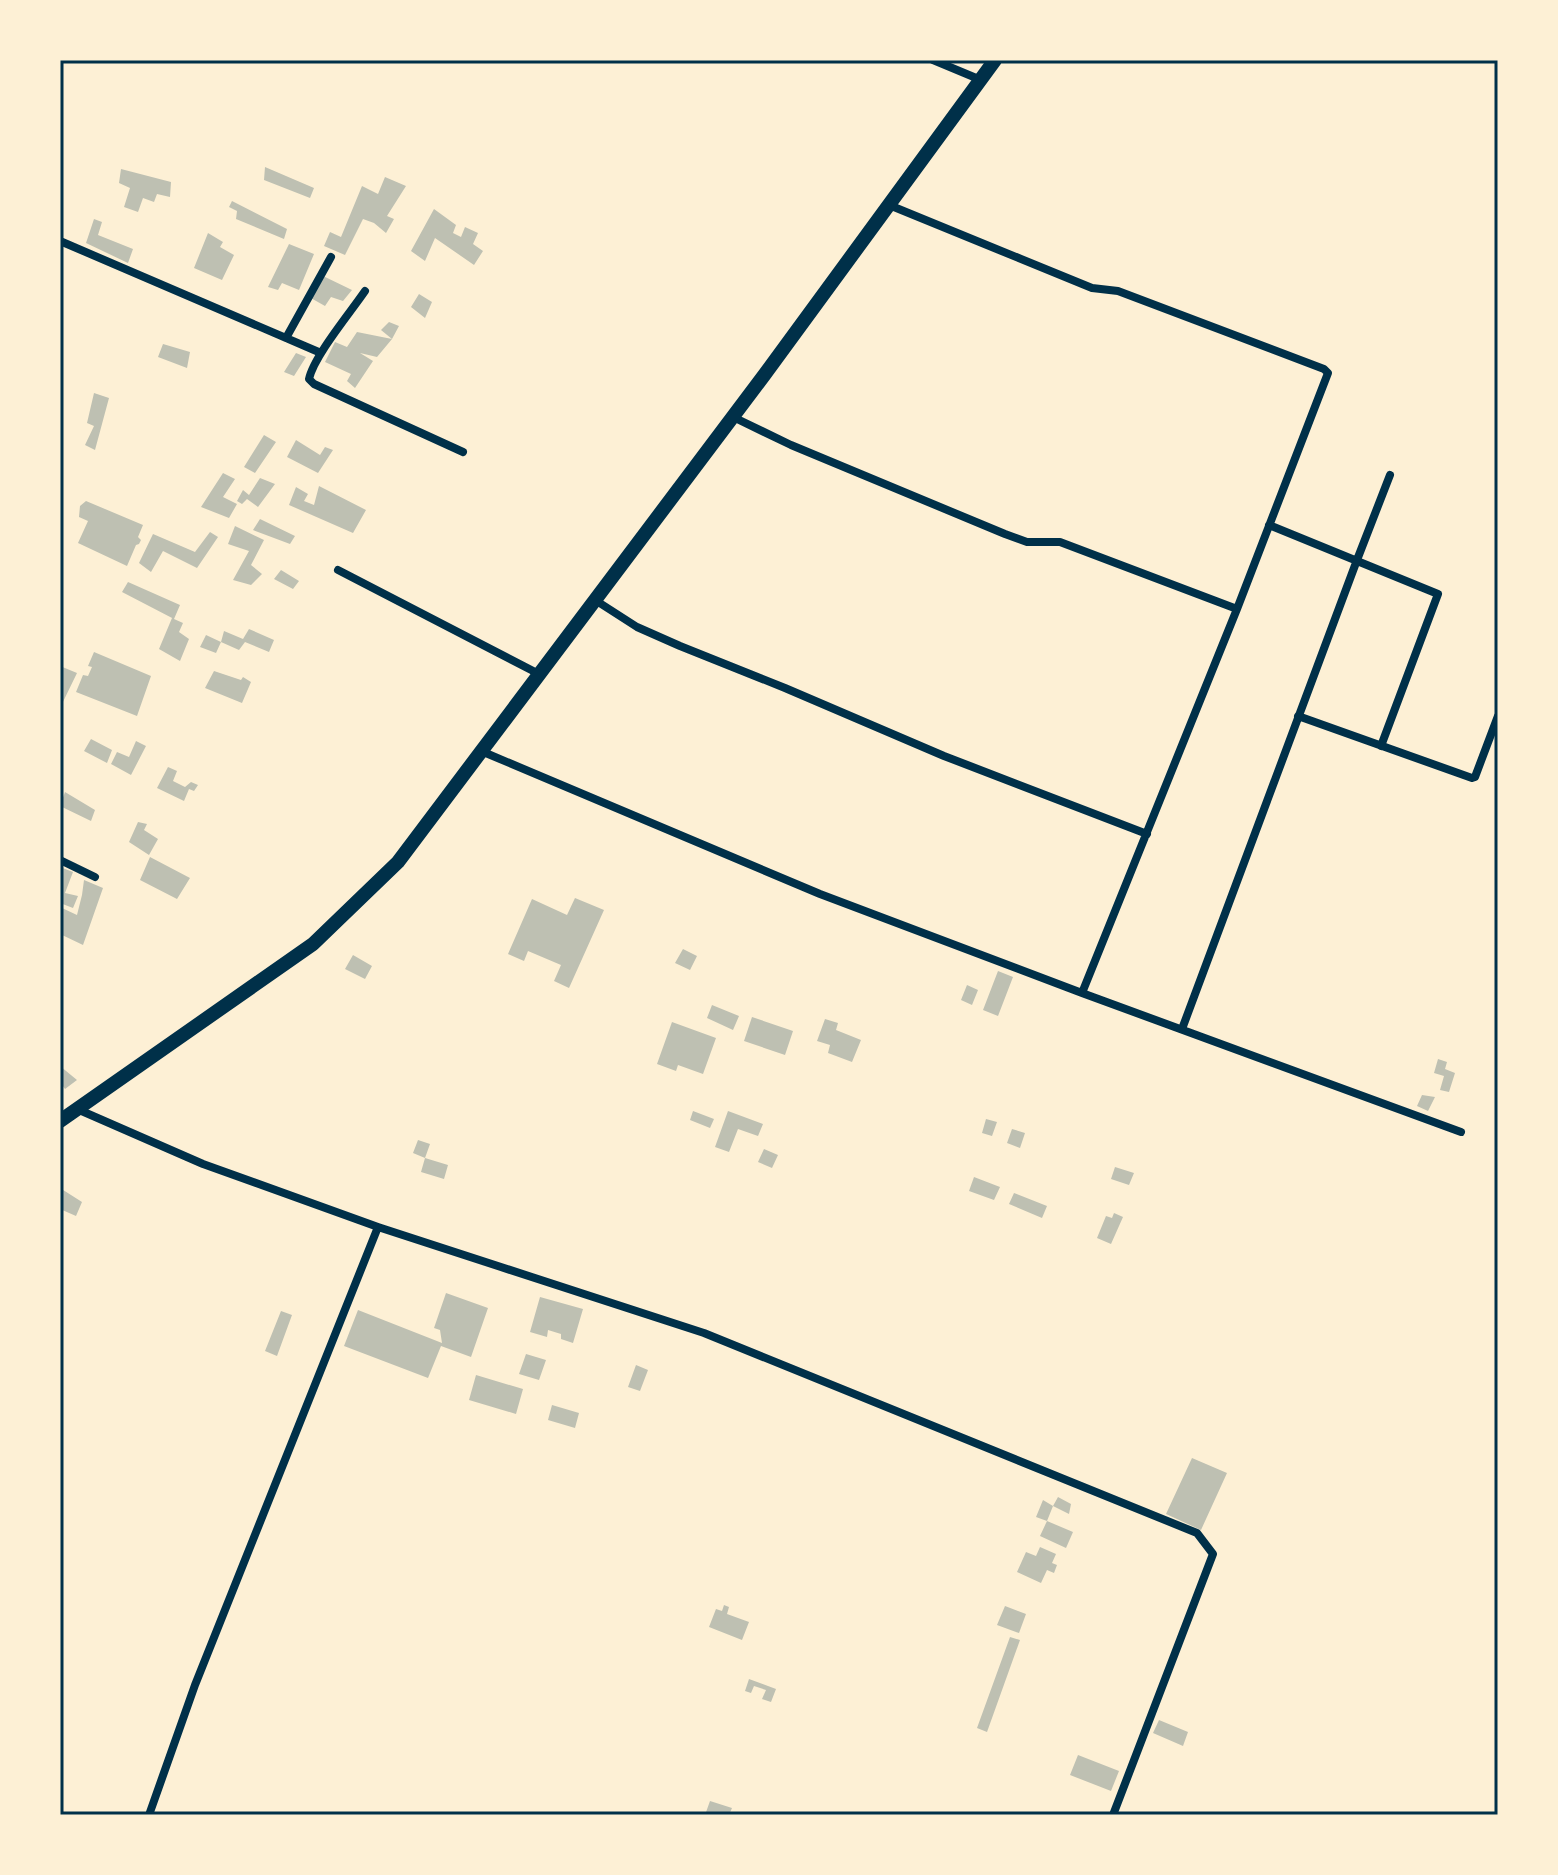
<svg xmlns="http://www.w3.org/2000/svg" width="1558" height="1875" viewBox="0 0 1558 1875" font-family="Rubik,sans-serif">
  <rect width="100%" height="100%" fill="#fdf0d5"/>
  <path fill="#bec0b2" d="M265,167L314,188L310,198L264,180Z
    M121,169L171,182L170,197L157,194L154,202L143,198L138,212L124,207L130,188L119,183Z
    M385,177L406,186L387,216L394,219L386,233L374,223L363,219L345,255L324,246L330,232L341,237L362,186L378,194Z
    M232,201L287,229L284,239L236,219L237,211L229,207Z
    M434,209L456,225L453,233L461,237L465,227L478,233L473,244L483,251L474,265L435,238L425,261L411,251Z
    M94,219L102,222L98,235L133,249L128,263L86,243Z
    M208,233L223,242L220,247L234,255L222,280L194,268Z
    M289,244L314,254L299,290L282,283L278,290L268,287Z
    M321,275L352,290L343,301L331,297L325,306L309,297Z
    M419,294L432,302L425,318L411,307Z
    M389,322L399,326L392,339L377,357L360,353L373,361L355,388L347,381L351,374L325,362L335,342L347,347L357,332L392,339L381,330Z
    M163,344L190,352L187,368L158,357Z
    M296,353L306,357L294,376L284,372Z
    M94,393L109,398L95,450L85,445L94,426L87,423Z
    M264,435L276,442L255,473L244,467Z
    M296,440L320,455L325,447L333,450L318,473L287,457Z
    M223,473L235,479L223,497L237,504L229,518L201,507Z
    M260,478L275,484L258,507L247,499L242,504L237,501L243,490L249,495Z
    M319,486L366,510L353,533L289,505L296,487L308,494L304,501L314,505Z
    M86,501L143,525L138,537L141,540L139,544L136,545L127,566L78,543L88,521L79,517L80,506Z
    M260,519L295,536L290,544L253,530Z
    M235,526L264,540L251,565L262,574L251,585L233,580L249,551L228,544Z
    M210,532L218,537L197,568L163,551L151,572L139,563L153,534L195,552Z
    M281,570L299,581L293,589L274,579Z
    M128,582L180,605L174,619L183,623L179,632L189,639L180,661L159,649L172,618L174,619L122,592Z
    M249,629L274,640L269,652L245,642L239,650L221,642L224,631L243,639Z
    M206,635L221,642L216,653L200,647Z
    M94,652L151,676L137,716L76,692L83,675L88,676L92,667L88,666Z
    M60,666L77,673L60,708Z
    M214,671L241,680L243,677L251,682L242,703L205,688Z
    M91,739L112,750L107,763L84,751Z
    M136,741L146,746L131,775L111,764L117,752L129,757Z
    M168,767L177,771L173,781L185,787L191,782L198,785L194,791L189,789L184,801L157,788Z
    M65,792L95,810L91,821L60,806Z
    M138,822L147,824L144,830L158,839L149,855L129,842Z
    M150,857L190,878L177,899L140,880Z
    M60,867L73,872L65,893L78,896L73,908L60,903Z
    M84,880L103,888L83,945L60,934V914L62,908L77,915L82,895Z
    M575,898L604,910L569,988L554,981L561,965L528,951L524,961L508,954L532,899L567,915Z
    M683,949L697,956L690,970L675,963Z
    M353,955L372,966L365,979L345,969Z
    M998,971L1013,977L998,1016L983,1010Z
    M967,985L978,990L972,1005L961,1000Z
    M712,1005L739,1016L733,1030L707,1018Z
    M752,1017L793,1031L785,1055L744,1041Z
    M825,1019L838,1023L836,1030L861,1040L852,1062L828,1053L830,1045L817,1041Z
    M672,1022L716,1038L703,1074L678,1065L676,1071L657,1064Z
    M1438,1059L1447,1062L1445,1069L1455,1073L1449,1092L1440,1090L1444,1076L1434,1073Z
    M60,1066L77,1080L65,1089L60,1082Z
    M1422,1095L1435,1097L1428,1111L1417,1106Z
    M693,1111L714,1119L710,1128L690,1120Z
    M728,1111L763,1124L758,1136L738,1129L729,1152L715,1147Z
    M986,1119L997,1122L992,1136L982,1133Z
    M1012,1129L1025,1133L1020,1148L1007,1143Z
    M418,1140L430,1144L425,1158L413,1153Z
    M764,1149L778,1155L772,1168L758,1162Z
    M425,1158L448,1165L444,1179L421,1172Z
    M1115,1167L1134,1173L1129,1185L1111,1179Z
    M974,1177L1000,1187L994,1200L969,1191Z
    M60,1188L82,1202L76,1216L60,1209Z
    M1014,1193L1047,1206L1042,1218L1009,1204Z
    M1114,1213L1123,1217L1111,1244L1097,1238L1106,1216L1112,1218Z
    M446,1293L488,1308L471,1357L441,1346L428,1378L344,1346L358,1310L442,1343L440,1330L434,1328Z
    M540,1297L583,1309L573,1343L561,1339V1334L548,1330L547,1337L530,1332Z
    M281,1311L292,1315L277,1356L265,1351Z
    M526,1354L546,1360L539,1380L519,1374Z
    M636,1365L648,1370L640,1391L628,1387Z
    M476,1375L523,1389L516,1414L469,1400Z
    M552,1405L579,1413L575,1428L548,1420Z
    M1192,1458L1227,1473L1201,1530L1166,1514Z
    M1058,1497L1071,1504L1069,1514L1053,1506Z
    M1043,1500L1053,1506L1047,1521L1036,1517Z
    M1047,1521L1073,1532L1066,1548L1040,1536Z
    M1040,1547L1056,1554L1052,1563L1057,1565L1054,1573L1047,1570L1041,1583L1017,1572L1026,1552L1036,1556Z
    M724,1605L729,1607L727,1614L749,1622L742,1640L709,1627L716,1609L722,1611Z
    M1005,1606L1026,1614L1019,1633L997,1625Z
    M1010,1637L1020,1640L987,1732L977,1728Z
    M749,1679L776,1689L771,1702L762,1699L766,1690L754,1686L751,1693L745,1691Z
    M1159,1720L1188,1732L1183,1746L1153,1733Z
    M1078,1755L1119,1771L1111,1791L1070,1775Z
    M710,1801L732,1808L729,1815H705Z"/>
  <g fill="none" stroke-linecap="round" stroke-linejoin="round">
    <path stroke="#003049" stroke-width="8" d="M933,60L981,80
      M889,205L1092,288L1118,291L1324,369L1328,373L1237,609L1082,993
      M60,241L321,353
      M365,291C350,313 314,356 309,379L314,384L463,452
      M286,338L331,257
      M733,417L791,445L1005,534L1027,542H1060L1237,609
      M1269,525L1438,594L1381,746
      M338,570L539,674
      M595,600L637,627L680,646L785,688L944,756L1147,834
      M1298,716L1472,778L1475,777L1498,716
      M481,751L820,894L1082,993L1461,1132
      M60,860L95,877
      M1182,1029L1357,560L1390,475
      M77,1109L203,1164L378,1227L704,1333L1197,1533L1213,1554L1113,1815
      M149,1815L195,1685L378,1227"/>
    <path stroke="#003049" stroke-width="14" d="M60,1121L313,944L398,862L765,374L995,60"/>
  </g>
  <rect width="1558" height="1875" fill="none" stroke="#fdf0d5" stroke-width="124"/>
  <rect x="62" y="62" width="1434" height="1751" fill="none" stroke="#003049" stroke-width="3"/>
</svg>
